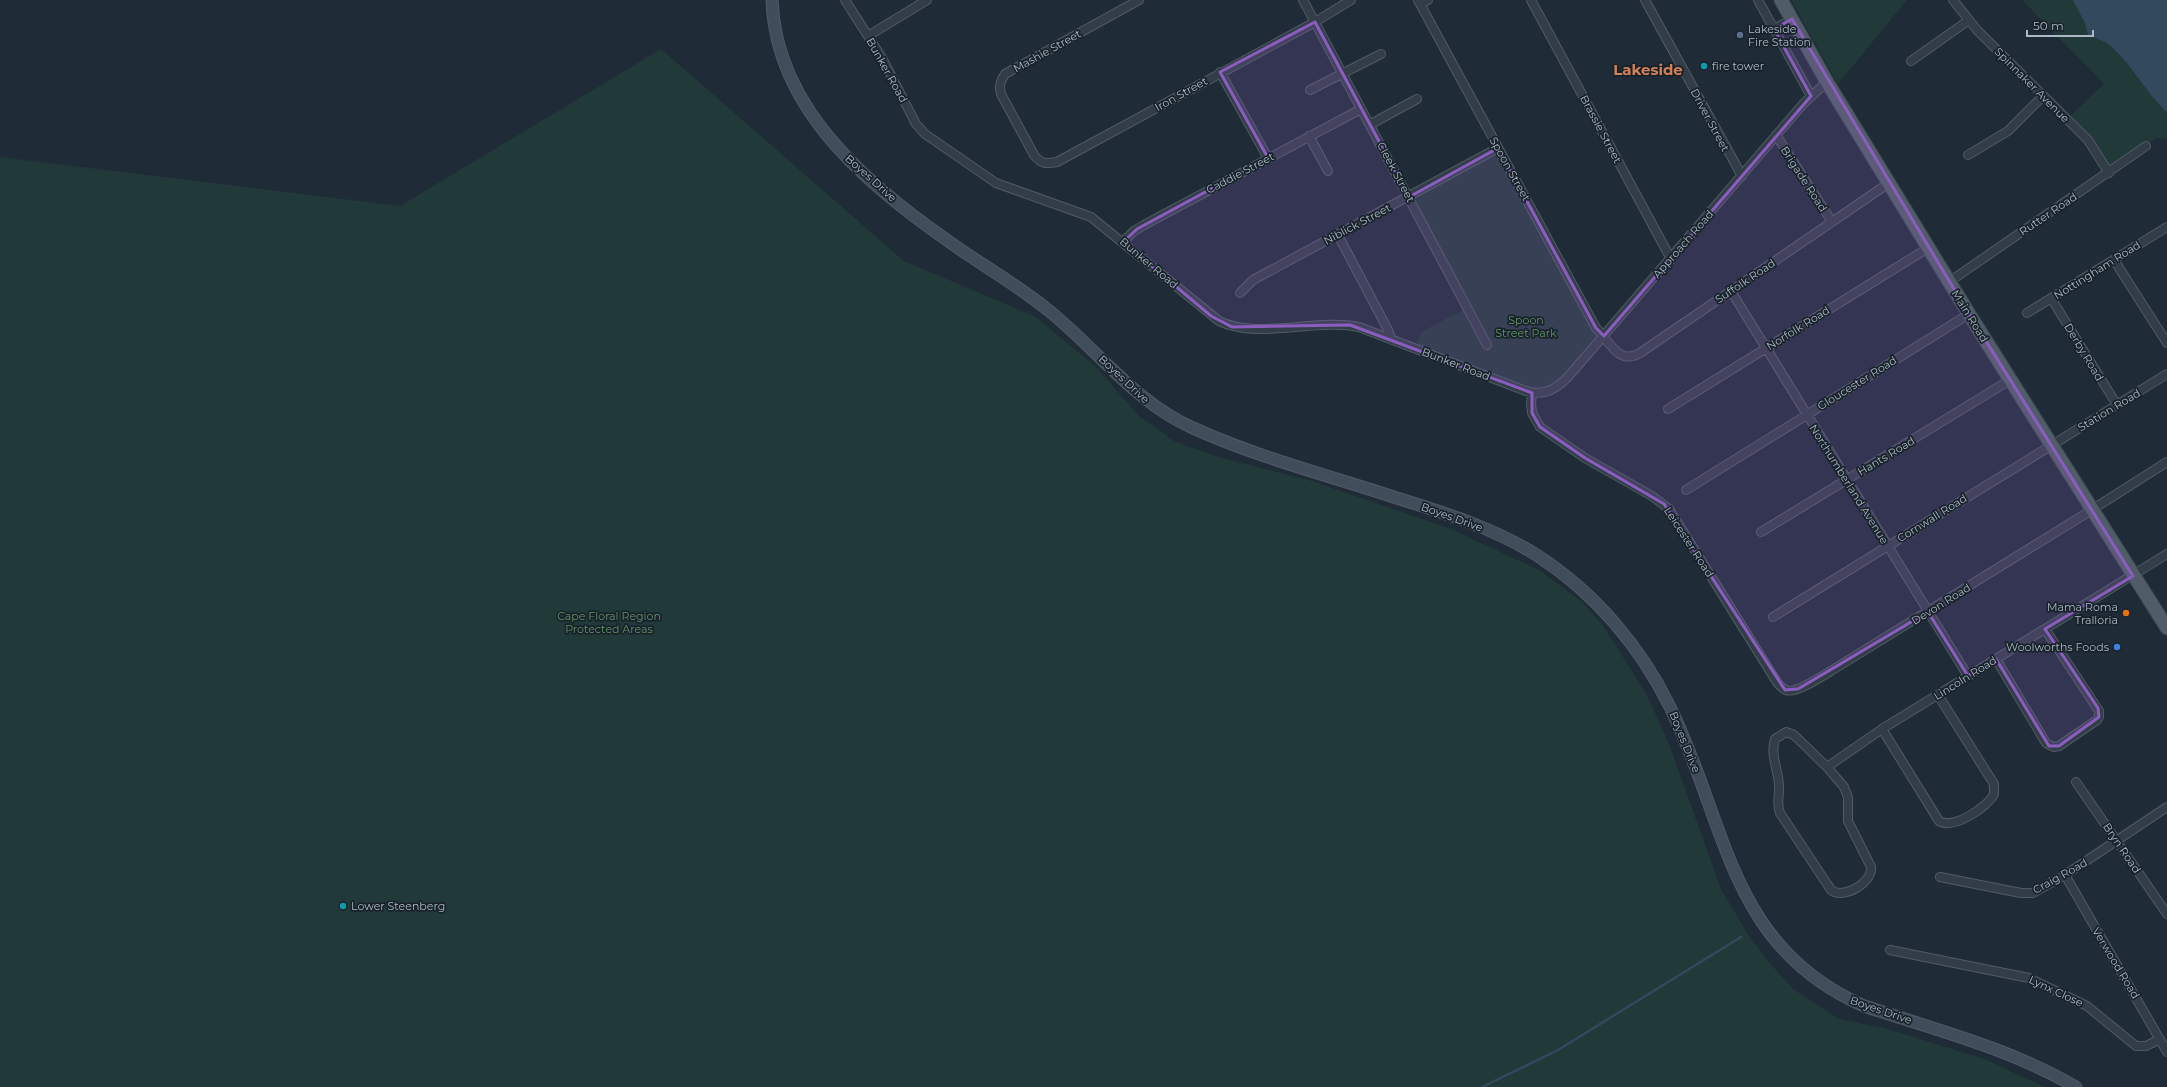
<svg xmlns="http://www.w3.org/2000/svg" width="2167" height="1087" viewBox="0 0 2167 1087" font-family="Montserrat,sans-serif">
  <rect width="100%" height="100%" fill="#1f2b36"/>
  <path fill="#223939" d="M1791,0H1907L1838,84Z
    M2022,0H2167V139L2156,138L2109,173L2067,119L2104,84Z
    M661,49L904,261L1036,317L1095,366L1139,416L1174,441L1215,456L1312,481L1451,529L1539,570L1581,601L1602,624L1647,695L1669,744L1721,889L1747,933L1766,959L1793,989L1839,1019L1888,1029L1949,1048L1987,1060L2045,1087H0V157L400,206Z
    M1498,148L1604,336L1568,377L1540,394L1415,349L1421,332L1467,308L1409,197Z"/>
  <path fill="#32495e" d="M2073,0H2167V112C2144,91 2131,62 2108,44C2103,40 2094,38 2088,35L2085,23Z"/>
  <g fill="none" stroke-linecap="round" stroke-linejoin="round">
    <path stroke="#32495e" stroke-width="2.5" d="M1482,1087L1558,1050L1741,937"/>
    <g stroke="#505b65" stroke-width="10">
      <path id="minor" d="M845,0L882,58L916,124L925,134L996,183L1091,217L1219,321C1257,340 1316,318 1359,327L1526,391C1544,396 1555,390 1568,377L1804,103L1827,82
        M1139,0L1005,74C1000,81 999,86 1001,94L1034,155C1041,164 1046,164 1057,162L1315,22L1351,0
        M1303,0L1487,345
        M1418,0L1596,328C1610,341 1618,366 1640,353L1889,183
        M1531,0L1671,259
        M1645,0L1742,176
        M1758,0L1811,96
        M1953,0L1977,30L2088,140L2109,173
        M1420,4L1428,0
        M1774,29L1792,19
        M868,36L927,0
        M1911,61L1969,20
        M1220,72L1268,158
        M1310,90L1381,54
        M1371,124L1417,99
        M1776,135L1832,222
        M1309,136L1328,171
        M1968,155L2008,131L2043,96
        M1338,235L1387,328L1392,340
        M1123,242L1134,231L1144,225L1361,109
        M2114,260L2167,343
        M1949,282L2146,146
        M1731,291L1968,676
        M1240,293L1253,280L1498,148
        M2051,298L2117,405
        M2027,313L2167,227
        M1532,393L1531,403L1532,413L1540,427L1585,458L1652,496L1669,509L1775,679C1778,684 1781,688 1786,690C1796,694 1824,675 1834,669L2082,516L2167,462
        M1668,409L1928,248
        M1686,490L1969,314
        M1761,532L2010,380
        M1773,617L2167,374
        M1996,659L2046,743L2054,747L2059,746L2097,720L2099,717V711L2045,629
        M1882,729L1939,821C1953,830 1988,807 1994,794V784L1938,695
        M1786,732L1794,735L1827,767L1844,787L1848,797V821L1871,867C1873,882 1844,900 1831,890L1780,813C1776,803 1780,795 1779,785C1778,769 1770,755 1775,739Z
        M1827,767L1882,729L2167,554
        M2076,782L2167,914
        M2065,875L2167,1052
        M1940,877L2021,893H2033L2065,875L2167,807
        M1890,950L2029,978L2087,1006L2136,1046H2146L2160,1039"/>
    </g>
    <g stroke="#505b65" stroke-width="13">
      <path id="secondary" d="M772,0C776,115 877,192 964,252C992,271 1021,288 1048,310C1097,349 1134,402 1193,428C1259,458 1331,476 1400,499C1448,514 1496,529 1538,556C1595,593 1640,646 1670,707C1728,825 1728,946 1864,1006C1936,1030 2009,1048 2076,1087"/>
    </g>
    <g stroke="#3c4650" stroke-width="15">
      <path id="primary" d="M1781,0L1827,82L1969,314L2167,628"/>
    </g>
    <use href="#minor" stroke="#323d47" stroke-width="8"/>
    <use href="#secondary" stroke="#404d5a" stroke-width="11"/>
    <use href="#primary" stroke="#505c67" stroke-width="13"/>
  </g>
  <path fill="#8c5dc1" fill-opacity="0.2" stroke="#8c5dc1" stroke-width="3" stroke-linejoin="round" d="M1792,19L1969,314L2133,576L2045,629L2098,708L2099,717L2059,746H2049L1996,659L1968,676L1928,612L1798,689L1785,690L1664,504L1585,458L1540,427L1532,413V393L1350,325L1232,327L1211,316L1123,242L1137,229L1268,158L1220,72L1315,22L1409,197L1498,148L1596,328L1604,336L1811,96L1774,29Z"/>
  <circle fill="#5c6f8a" stroke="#18222b" stroke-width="1.5" cx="1740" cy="35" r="4"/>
  <g fill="#0f9aa8" stroke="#18222b" stroke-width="1.5">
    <circle cx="1704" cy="66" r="4"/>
    <circle cx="343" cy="906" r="4"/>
  </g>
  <circle fill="#e8710a" stroke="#18222b" stroke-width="1.5" cx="2126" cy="613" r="4"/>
  <circle fill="#3f7fe0" stroke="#18222b" stroke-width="1.5" cx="2117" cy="647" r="4"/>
  <g text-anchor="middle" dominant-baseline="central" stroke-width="3.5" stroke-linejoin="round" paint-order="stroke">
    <g font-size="11" fill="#acb8c4" stroke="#18222b" text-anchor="start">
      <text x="1748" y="29">Lakeside<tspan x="1748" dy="13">Fire Station</tspan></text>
      <text x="1712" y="66">fire tower</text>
      <text x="2118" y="607" text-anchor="end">Mama Roma<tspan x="2118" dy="13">Tralloria</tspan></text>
      <text x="2109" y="647" text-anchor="end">Woolworths Foods</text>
      <text x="351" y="906">Lower Steenberg</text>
    </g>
    <g font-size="11" fill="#acb8c4" stroke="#18222b">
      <text transform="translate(1047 51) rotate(-29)">Mashie Street</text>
      <text transform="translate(887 70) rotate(61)">Bunker Road</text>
      <text transform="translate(2032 85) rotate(45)">Spinnaker Avenue</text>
      <text transform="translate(1181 94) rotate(-29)">Iron Street</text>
      <text transform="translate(1710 120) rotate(62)">Driver Street</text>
      <text transform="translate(1601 129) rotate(62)">Brassie Street</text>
      <text transform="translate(1510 169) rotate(61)">Spoon Street</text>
      <text transform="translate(1396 172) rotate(62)">Cleek Street</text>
      <text transform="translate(1240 173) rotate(-28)">Caddie Street</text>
      <text transform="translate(871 178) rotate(42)">Boyes Drive</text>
      <text transform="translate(1804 179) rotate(57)">Brigade Road</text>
      <text transform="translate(2048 214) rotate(-34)">Rutter Road</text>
      <text transform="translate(1357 224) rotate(-28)">Niblick Street</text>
      <text transform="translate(1683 244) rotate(-49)">Approach Road</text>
      <text transform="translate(1149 263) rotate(40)">Bunker Road</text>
      <text transform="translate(2097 270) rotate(-32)">Nottingham Road</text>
      <text transform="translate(1745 281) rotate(-34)">Suffolk Road</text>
      <text transform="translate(1970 316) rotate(58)">Main Road</text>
      <text transform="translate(1798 328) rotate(-32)">Norfolk Road</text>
      <text transform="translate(2084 352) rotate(59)">Derby Road</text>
      <text transform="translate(1456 364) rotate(21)">Bunker Road</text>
      <text transform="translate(1124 379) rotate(43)">Boyes Drive</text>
      <text transform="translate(1857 383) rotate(-32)">Gloucester Road</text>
      <text transform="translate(2109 410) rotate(-31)">Station Road</text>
      <text transform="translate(1886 456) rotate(-31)">Hants Road</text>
      <text transform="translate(1849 484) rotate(58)">Northumberland Avenue</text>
      <text transform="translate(1452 517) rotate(20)">Boyes Drive</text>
      <text transform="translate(1932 518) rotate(-32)">Cornwall Road</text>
      <text transform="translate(1689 542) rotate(57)">Leicester Road</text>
      <text transform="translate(1941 604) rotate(-32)">Devon Road</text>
      <text transform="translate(1965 678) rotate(-32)">Lincoln Road</text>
      <text transform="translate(1685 742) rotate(68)">Boyes Drive</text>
      <text transform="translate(2122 848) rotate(56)">Bryn Road</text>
      <text transform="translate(2060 876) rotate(-29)">Craig Road</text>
      <text transform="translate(2116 963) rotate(59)">Verwood Road</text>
      <text transform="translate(2056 991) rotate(25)">Lynx Close</text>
      <text transform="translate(1881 1010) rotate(19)">Boyes Drive</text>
    </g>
    <g font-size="11" fill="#64946a" stroke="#18222b">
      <text x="1526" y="320">Spoon<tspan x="1526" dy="13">Street Park</tspan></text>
      <text x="609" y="616">Cape Floral Region<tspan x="609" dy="13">Protected Areas</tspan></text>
    </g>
    <g font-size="15" font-weight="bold" fill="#d48157" stroke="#18222b">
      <text x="1648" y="69">Lakeside</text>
    </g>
  </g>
  <path d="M2027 30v6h66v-6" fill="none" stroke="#acb8c4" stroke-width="2"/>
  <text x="2033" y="30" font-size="12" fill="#acb8c4" stroke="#18222b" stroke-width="3" paint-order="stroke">50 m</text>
</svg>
